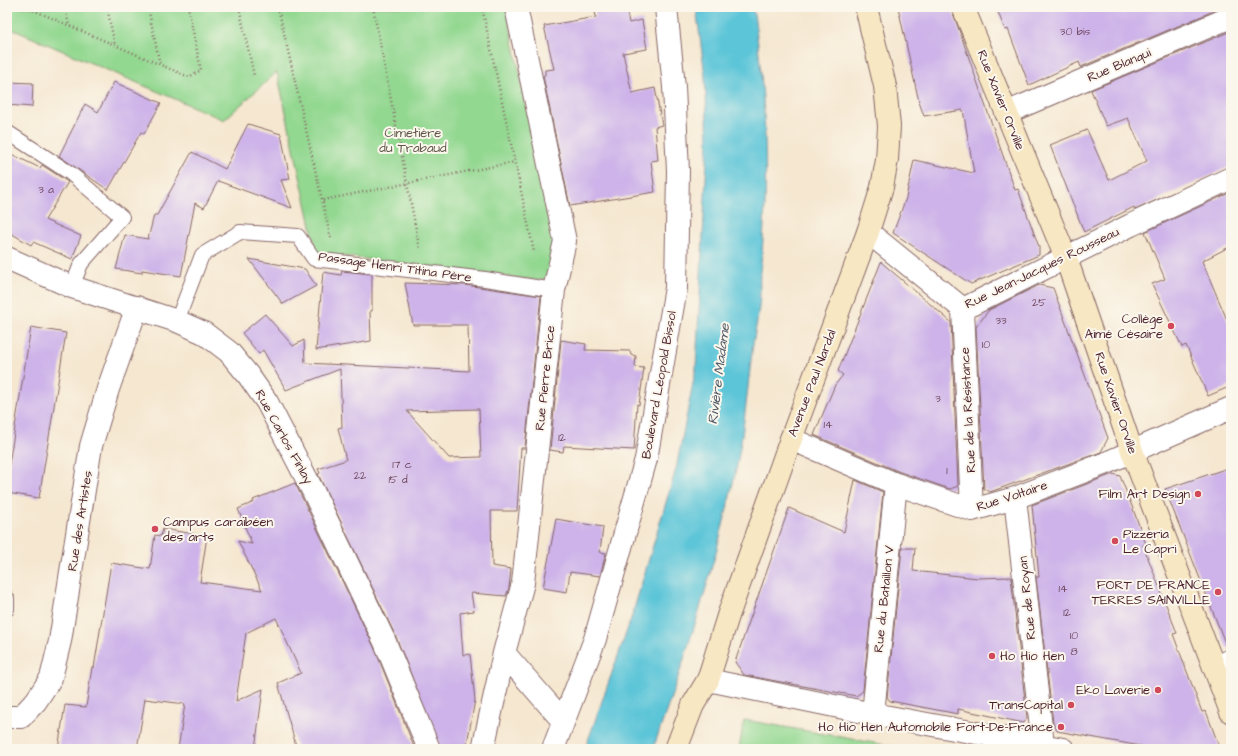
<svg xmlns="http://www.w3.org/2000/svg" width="1238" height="756" viewBox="0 0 1238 756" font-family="'Architects Daughter',sans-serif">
  <rect width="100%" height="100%" fill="#fbf7ec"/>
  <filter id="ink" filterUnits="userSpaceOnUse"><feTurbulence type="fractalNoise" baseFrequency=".025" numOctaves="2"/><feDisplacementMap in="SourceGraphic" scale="8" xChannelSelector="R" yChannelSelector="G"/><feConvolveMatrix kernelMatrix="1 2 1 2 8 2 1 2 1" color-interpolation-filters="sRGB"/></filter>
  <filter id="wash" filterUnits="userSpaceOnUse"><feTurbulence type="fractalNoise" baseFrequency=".012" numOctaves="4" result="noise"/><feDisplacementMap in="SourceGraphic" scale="16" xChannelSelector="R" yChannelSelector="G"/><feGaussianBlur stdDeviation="0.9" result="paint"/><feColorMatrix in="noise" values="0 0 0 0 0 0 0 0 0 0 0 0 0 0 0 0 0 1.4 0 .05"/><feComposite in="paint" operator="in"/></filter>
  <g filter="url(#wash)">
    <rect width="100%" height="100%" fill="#f5e7d0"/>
    <path fill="#93d891" stroke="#6e7c5e" d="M7,7H506L555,243L550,272L542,281L317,253L277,72L224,120L7,27Z
      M744,720H745L908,749H739Z"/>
    <path fill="#5cc5d8" stroke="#537282" d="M696,7H753C766,95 770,184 760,272C759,284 761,295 759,307C758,319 755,331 753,344C747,390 744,438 733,483C713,574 684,662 653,749H585L631,619L676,469L696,368L708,140L705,76Z"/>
    <g id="blocks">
      <path fill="#cdb3e9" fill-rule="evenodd" d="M594,7H626L629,23L642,20L647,49L623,53L632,93L655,88L662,125L655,127L658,160L651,161L655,192L570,206L543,76L545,75V70L554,69L544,26L596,17Z
        M898,7H951L1015,190L1018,189L1039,247V255L971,284L893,233L906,198L914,160L974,173L963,110L924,116L919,102Z
        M996,7H1223L1081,67L1079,62L1029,85L1008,29L1005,30Z
        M1231,31V166L1135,210L1134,207L1084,232L1050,145L1087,130L1109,180L1147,161L1128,118L1106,126L1091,90Z
        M7,82L33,83L32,107L7,105Z
        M114,82L161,103L144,134L141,132L108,190L59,156L85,104L98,112Z
        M248,124L281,134L290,179L281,180L292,208L218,181L204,208L195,203L181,276L142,270V273L116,269L125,235L148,239L154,215H157L192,152L225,169Z
        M7,152L40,168L42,165L68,182L45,220L81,236L72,259L33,242L31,245L7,231Z
        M1231,192V246L1202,261L1231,329V386L1208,396L1186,345L1182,347L1152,284L1165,279L1145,232Z
        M249,259L305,269L316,286L283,304Z
        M881,262L951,322L958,486L950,489L900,472L814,435L835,385L843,375L838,371Z
        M342,271L372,274V311H370L371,341L316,350L323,272L341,275Z
        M405,283L465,285L541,296L525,448H521L517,511H491L492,566L511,569L509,588L506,596L471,593L474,611L460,613L463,655L470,654L475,700L466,749H441L396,637L318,474L320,473L318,469L346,460L338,428L342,427L340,369L286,390L263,350L259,354L242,333L265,314L293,346L304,340L305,363L469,371L468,325H413ZM479,409L481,457L449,458L407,411Z
        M1039,285L1053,288L1108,438L1101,452L990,492L984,489L976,327L989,310Z
        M31,327L66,333L39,498L7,493V477Z
        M561,340L586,344L585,350L630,351L631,355L636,356L635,367L644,368L639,405L637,404L634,450L564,446L563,452L550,450Z
        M1231,467V648H1227L1165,489Z
        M1113,474L1120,476L1130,501L1146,544L1143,545L1177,633L1173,634L1202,712L1206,711L1220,749H1157L1057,731L1053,723L1036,577H1039L1032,505Z
        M855,480L883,492L863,691L856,696L744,675L735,662L789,508L844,532Z
        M295,483L374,647L415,749H297L278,683L301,673L276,618L246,633L236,701L263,689L255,749H178L185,704L145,699L137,749H58L65,705L86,707L92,667L94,668L111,563L150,569L155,535L161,536L163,529L207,536L200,582L262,590L238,541L252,544L238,509L254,502L253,500Z
        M556,519L603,527L600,552L606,553L600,576L570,572L567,592L543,588Z
        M902,548H915L913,571L978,578L1011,577L1027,718L1024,723L958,709V714L890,701L887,697Z"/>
    </g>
  </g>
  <g filter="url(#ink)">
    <use href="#blocks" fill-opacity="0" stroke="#866565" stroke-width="1"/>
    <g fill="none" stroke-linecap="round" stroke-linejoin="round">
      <g stroke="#866565" stroke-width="16">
        <path id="service" d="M7,132L70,173L122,217L81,264L72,287
          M177,321L202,255L240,232L298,236L314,259L485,279L554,290
          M7,598V609"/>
      </g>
      <g stroke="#866565" stroke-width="24">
        <path id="minor" d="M1006,113L1231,17
          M868,232L963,309L1131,225L1231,178
          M7,258L72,287L177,321L204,333L229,352L248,375L267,402L313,491L385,642L429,749
          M963,309L972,510
          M791,439L896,484L972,510L1015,498L1106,463L1231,408
          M1015,498L1043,745
          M504,653L563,721
          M1214,667L1231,660
          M708,680L873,714L1063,749
          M873,714L896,484
          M7,717H21L36,701L51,678L60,641L91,446L108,389L137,307
          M483,749L504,653L523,583L554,290L565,241L516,7
          M553,749L595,639L646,459L676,288L678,171L674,87L666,7"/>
      </g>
      <g stroke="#866565" stroke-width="24">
        <path id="secondary" d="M963,7L1066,258L1132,451L1231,712
          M676,749L693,705L708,680L728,616L791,439L868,232L882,187L887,160L889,126L885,86L866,7"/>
      </g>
      <path stroke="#866565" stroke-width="2.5" stroke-dasharray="1 3" stroke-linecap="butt" d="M26,7L189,77L201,70L188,7
        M65,7L69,25
        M107,7L115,46
        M148,7L160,65
        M239,7L254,76
        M278,7L331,239
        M373,7L420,250
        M482,7L534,252
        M323,200L515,162"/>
      <use href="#service" stroke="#fff" stroke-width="14"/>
      <use href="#minor" stroke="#fff" stroke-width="22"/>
      <use href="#secondary" stroke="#f7e8c3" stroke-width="22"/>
    </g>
  </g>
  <g fill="#d1495b" stroke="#fbf7ec" stroke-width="1.5">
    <circle cx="1171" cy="326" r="4"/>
    <circle cx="1198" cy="494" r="4"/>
    <circle cx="155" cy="529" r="4"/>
    <circle cx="1115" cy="541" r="4"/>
    <circle cx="1218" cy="592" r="4"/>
    <circle cx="992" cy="656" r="4"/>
    <circle cx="1158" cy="690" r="4"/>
    <circle cx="1071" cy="705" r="4"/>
    <circle cx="1061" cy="727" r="4"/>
  </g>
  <g text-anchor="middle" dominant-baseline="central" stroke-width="4" stroke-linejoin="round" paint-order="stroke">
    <g font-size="11" fill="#6b445a">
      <text x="1075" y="31">30 bis</text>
      <text x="46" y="189">3 a</text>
      <text x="1039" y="302">25</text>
      <text x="1001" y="320">33</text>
      <text x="986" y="344">10</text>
      <text x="938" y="398">3</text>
      <text x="828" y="424">14</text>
      <text x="562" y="437">12</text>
      <text x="402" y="464">17 c</text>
      <text x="947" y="470">1</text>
      <text x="360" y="475">22</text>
      <text x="398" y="479">15 d</text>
      <text x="1063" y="588">14</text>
      <text x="1067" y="612">12</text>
      <text x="1074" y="635">10</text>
      <text x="1074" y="651">8</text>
    </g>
    <g font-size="13" fill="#4a1f2b" stroke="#fbf7ec">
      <text transform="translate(1119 65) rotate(-23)">Rue Blanqui</text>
      <text transform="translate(1001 100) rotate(68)">Rue Xavier Orville</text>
      <text transform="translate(395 267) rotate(8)">Passage Henri Titina Père</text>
      <text transform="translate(1042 268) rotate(-26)">Rue Jean-Jacques Rousseau</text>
      <text transform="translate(545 378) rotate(-84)">Rue Pierre Brice</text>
      <text transform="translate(812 383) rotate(-69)">Avenue Paul Nardal</text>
      <text transform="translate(659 385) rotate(-80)">Boulevard Léopold Bissol</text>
      <text transform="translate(1116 403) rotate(71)">Rue Xavier Orville</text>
      <text transform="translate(968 410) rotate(-93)">Rue de la Résistance</text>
      <text transform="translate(284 437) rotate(61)">Rue Carlos Finlay</text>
      <text transform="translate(1012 496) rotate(-18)">Rue Voltaire</text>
      <text transform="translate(80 521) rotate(-81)">Rue des Artistes</text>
      <text transform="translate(1027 598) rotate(-96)">Rue de Royan</text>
      <text transform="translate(884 599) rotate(-84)">Rue du Bataillon V</text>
    </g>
    <g font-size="13" fill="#60564a" stroke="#fbf7ec">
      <text x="413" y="133">Cimetière<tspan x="413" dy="15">du Trabaud</tspan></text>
    </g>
    <g font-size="13" fill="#4a1f2b" stroke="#fbf7ec" text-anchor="end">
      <text x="1163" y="319">Collège<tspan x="1163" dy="15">Aimé Césaire</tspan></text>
      <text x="1190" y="494">Film Art Design</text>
      <text x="163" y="522" text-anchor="start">Campus caraïbéen<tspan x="163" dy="15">des arts</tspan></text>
      <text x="1123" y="534" text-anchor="start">Pizzeria<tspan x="1123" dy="15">Le Capri</tspan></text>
      <text x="1210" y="585">FORT DE FRANCE<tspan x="1210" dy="15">TERRES SAINVILLE</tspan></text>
      <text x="1000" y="656" text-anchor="start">Ho Hio Hen</text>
      <text x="1150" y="690">Eko Laverie</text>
      <text x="1063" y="705">TransCapital</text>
      <text x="1053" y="727">Ho Hio Hen Automobile Fort-De-France</text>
    </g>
    <g font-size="14" font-style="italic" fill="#505968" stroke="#fbf7ec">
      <text transform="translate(719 374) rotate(-83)">Rivière Madame</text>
    </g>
  </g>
  <rect width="1238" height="756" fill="none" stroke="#fbf7ec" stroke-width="24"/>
</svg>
